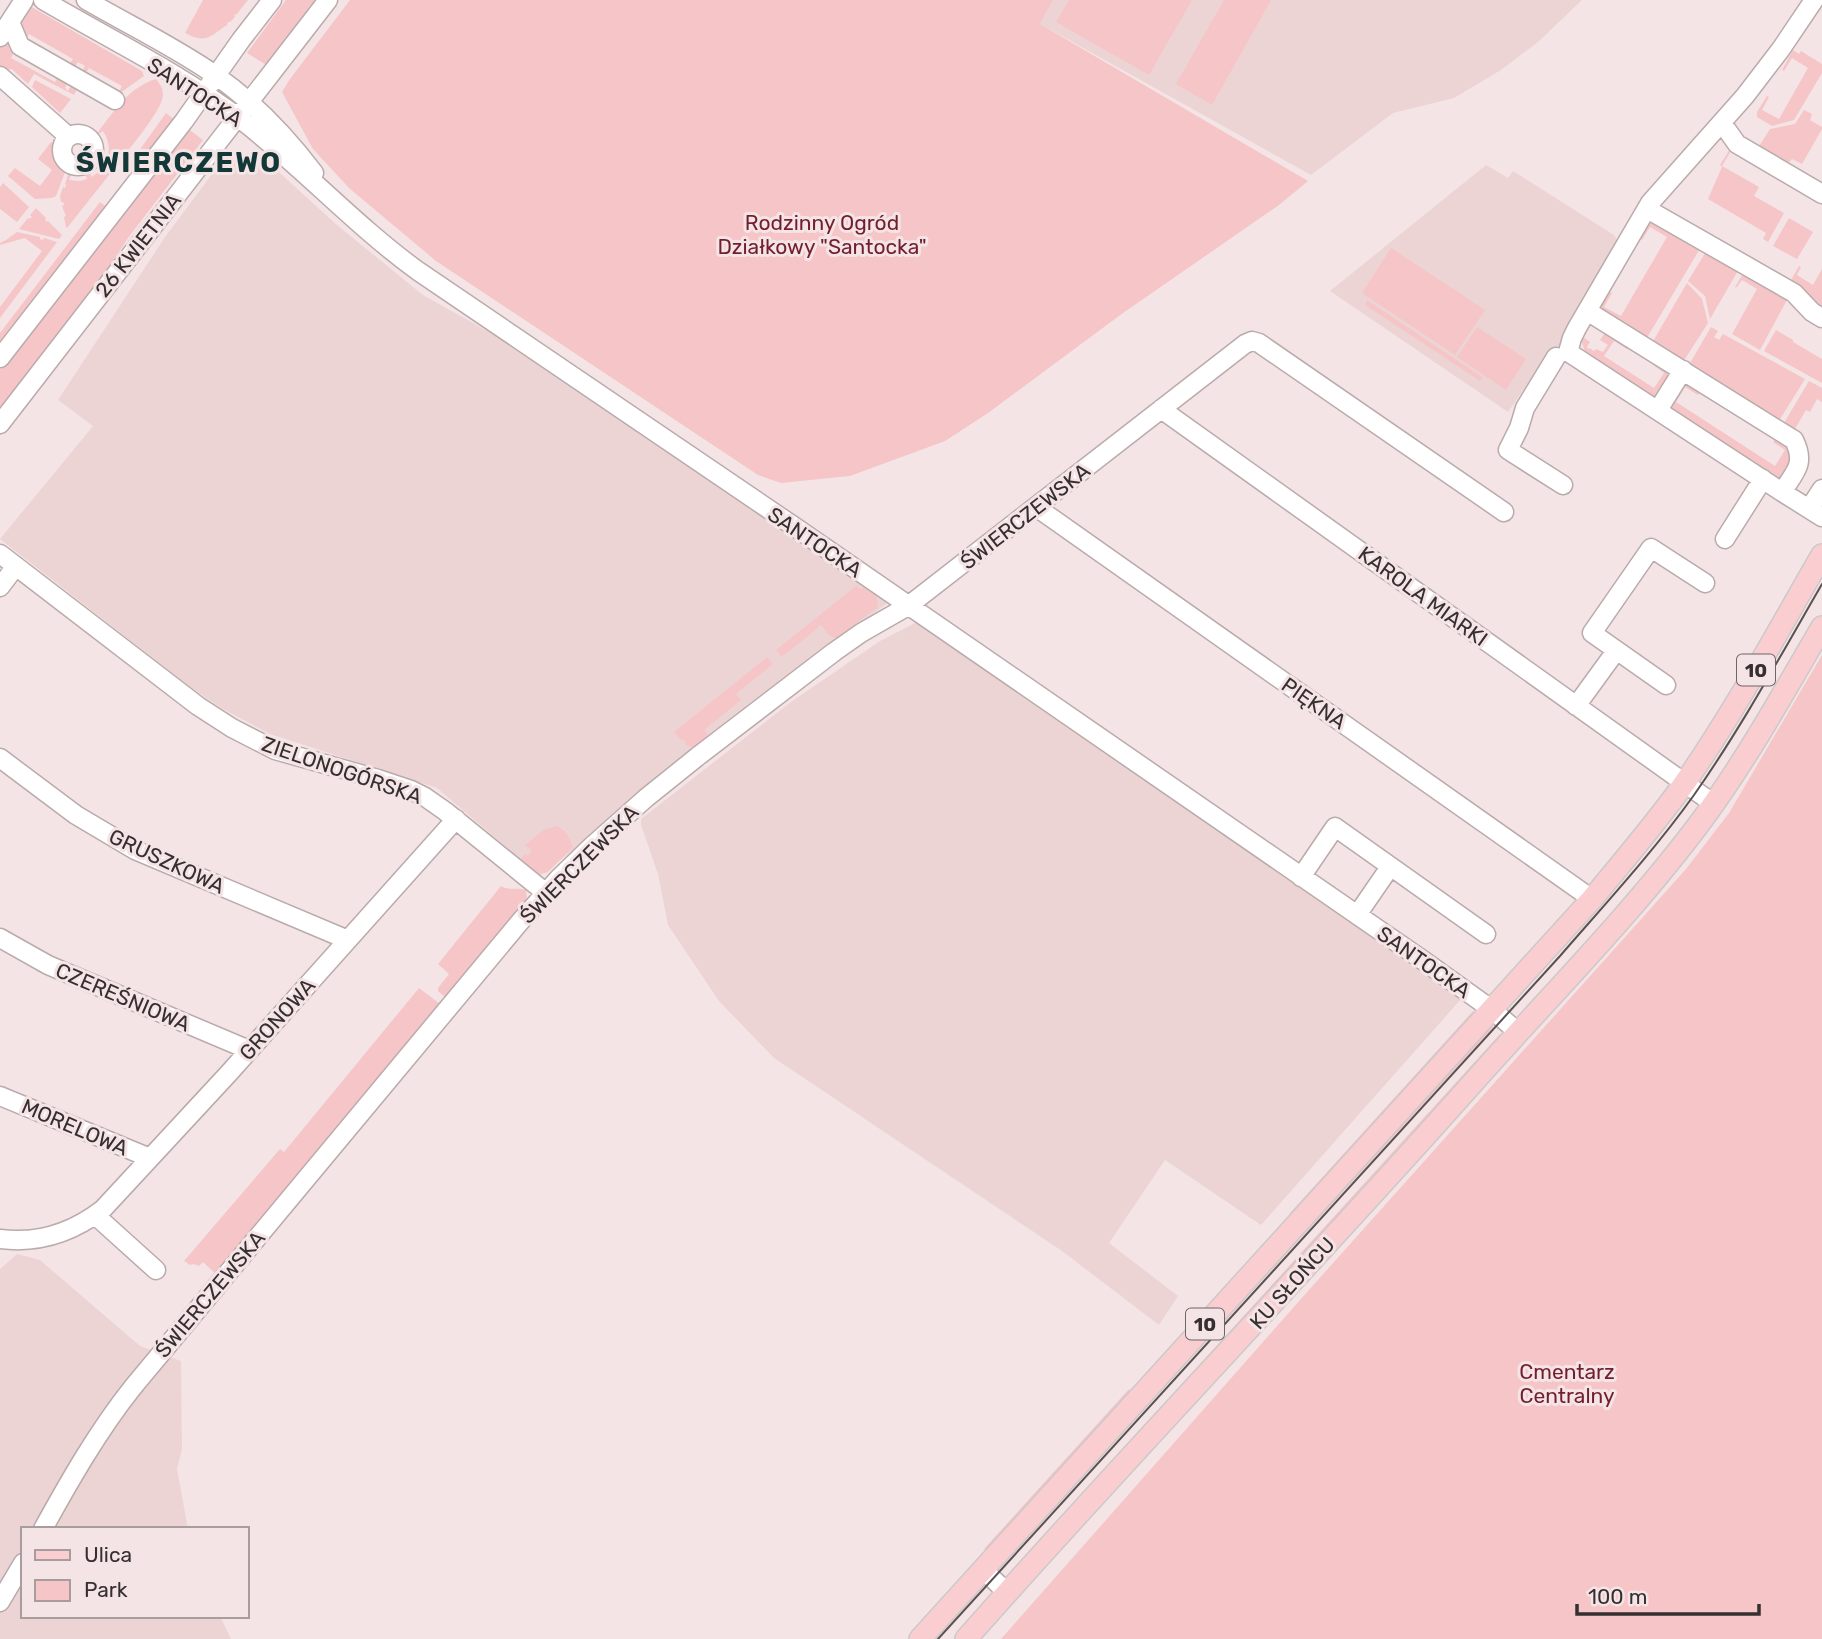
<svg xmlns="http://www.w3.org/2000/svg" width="1822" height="1639" viewBox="0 0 1822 1639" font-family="Rubik,sans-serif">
  <rect width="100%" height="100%" fill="#f5e4e5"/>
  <path fill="#ecd4d5" d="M1053,0H1582L1538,42L1501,70L1454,98L1393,113L1311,175L1040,24Z
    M260,155L337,225L423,295L548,365L891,600L540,876L437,788L270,734L223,709L190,687L0,539L93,426L58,400L165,237L221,162Z
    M1486,165L1508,178L1513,171L1614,235L1620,245L1559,351L1553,359L1539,368L1508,412L1330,291Z
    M917,622L1461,999L1261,1225L1165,1160L1109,1243L1178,1296L1159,1325L1062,1251L774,1058L719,1001L668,925L658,874L641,825V819L791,702L880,641Z
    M17,1254L40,1260L140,1346L181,1361L182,1449L177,1469L188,1529H23V1616H220L231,1639H0V1269Z"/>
  <path fill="#f5c5c8" d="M203,0H248L236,15L234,14L235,17L230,22H228L227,25C209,37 206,44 185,33Z
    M286,0H319L268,66L247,53Z
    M350,0H1053L1040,24L1308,181L1279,205L1123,313L988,413L945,441L850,476L781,483L758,475L436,261L349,188L313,149L282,92L290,79Z
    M1069,0H1192L1149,75L1056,22Z
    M1224,0H1271L1212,105L1176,84Z
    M30,6L142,71L144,76L123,91L119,96L118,93L122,86L89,68L84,76L81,74L85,66L78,62L73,70L68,67L73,59L29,34L24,42L16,20Z
    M7,40L10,50H15L11,58L55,82L59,75L69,80L65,88L68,91L73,82L79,86L74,95L34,74L28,84L12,69L0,71V44Z
    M1793,50L1799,54L1801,51L1822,64V73L1794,120L1772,126L1757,117V112L1767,96L1769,97L1762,110L1779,119L1808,68L1792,58L1784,71L1782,70Z
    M156,79C160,84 163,88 163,95C163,109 129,149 120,161L121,162L117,165L67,228L66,227L64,217L66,216L62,206L64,205L63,202H61L60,196L63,187L65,188L66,185L65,184L70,169L72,171L69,180L80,181L87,179L84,171L88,169L92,177C109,166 114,148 103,131L95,136C113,113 127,88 156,79Z
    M35,80L71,99L60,113L32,87Z
    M1804,110L1812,114L1810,120L1822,127V129L1802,164L1792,159L1784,168L1756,151L1770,129L1795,124Z
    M166,113L175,120L132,174L126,169Z
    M187,128L203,140L128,238L92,294L0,414V370L6,361Z
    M51,142L58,147L60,159L67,167L56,196L52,198L35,199L8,176L15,168L40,186L52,170L38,159Z
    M1732,146L1742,157L1731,151L1722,166L1759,187L1754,196L1784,213L1768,242L1763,239L1766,233L1708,199L1722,167L1720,165Z
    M3,183L29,207L17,222L0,209V187Z
    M100,202L108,208L0,348V333Z
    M36,208L46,218L45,220L47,222L48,221L62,235L59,239L19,229L28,218L29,219L32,217L30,215Z
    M1651,218L1701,247L1648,336L1644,339L1597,312L1608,291L1612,293L1604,307L1621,316L1667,237L1650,227L1642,240L1639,238Z
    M1789,218L1813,232L1797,259L1773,246Z
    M17,232L40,237V239L43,240L44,238L57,242L0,318V307L42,251L25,238L0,245V243L6,240Z
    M1391,248L1485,310L1455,355L1362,293Z
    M1707,250L1739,269L1710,319L1705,296L1688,281Z
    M1799,266L1801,267L1797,275L1813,285L1822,269V309C1810,301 1803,288 1791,280Z
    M1744,272L1788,298L1760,350L1732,334L1757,289L1742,280L1736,288L1735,287Z
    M1687,283L1702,299L1708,323L1683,362L1652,343Z
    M1367,300L1482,377L1480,381L1365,305Z
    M1477,327L1526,359L1506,390L1457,357Z
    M1609,327L1632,341L1627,349L1614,341L1604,356L1654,388L1664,373L1653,365L1658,357L1674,368L1658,398L1653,397L1586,355L1581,339L1582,336L1590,342L1587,347L1588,349L1589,348L1594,351L1596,349L1603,352L1608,345L1600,340Z
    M1711,327L1718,331L1714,337L1719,340L1723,334L1805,379L1777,424L1710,382L1712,377L1708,375L1706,379L1691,369L1690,363Z
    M1776,330L1793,340V342L1822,359V383L1764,351Z
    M1680,381L1704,386L1698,395L1685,387L1676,402L1775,466L1785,450L1773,442L1778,434L1790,441L1795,458L1781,480L1671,409L1668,405Z
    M1809,381L1822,388V402L1817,399L1810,412L1806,410L1792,434L1781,428Z
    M856,586L861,589L863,587L876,596L878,607L836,638L830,636L821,625L782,657L776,650Z
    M1822,655V1639H1001L1308,1291L1686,869L1729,813Z
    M767,657L773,664L736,694L741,700L704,730L708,735L707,738L696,748L690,747L685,744L686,742L682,739L681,740L674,732Z
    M556,826C567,830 569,838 573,848L570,850L548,872C537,877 529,866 521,859L525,854L528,856L532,851L525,845L544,830Z
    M501,886C509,891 518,887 526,890L527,902L449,997H445L438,991V988L449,974L438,964Z
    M419,988L440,1004L439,1008L217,1275L203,1262L199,1266L193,1264L190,1265L184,1261L280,1149L284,1152Z
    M1473,1011V1016L1296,1215L1289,1214Z
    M1487,1027H1494L1000,1567L999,1565Z
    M1500,1034L1501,1039L1011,1576L1008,1575Z
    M1129,1389L1130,1396L996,1544L983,1550Z"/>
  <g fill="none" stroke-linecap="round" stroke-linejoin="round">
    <g stroke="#baabab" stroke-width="21">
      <path id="minor" d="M43,0C109,39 184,75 244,122C304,169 356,226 418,271L792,525L1424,961L1491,1009L1518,1032
        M86,0C129,25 175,47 215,75C254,102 286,136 314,173
        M1814,0L1781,49L1745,96L1650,203L1577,328L1572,338L1568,352L1782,492L1822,517
        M10,22L20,46L115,100
        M0,37L24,0
        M0,76L69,137
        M1722,123L1737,144L1822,194
        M62 150a16 16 0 1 1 32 0a16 16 0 1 1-32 0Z
        M1647,209L1794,293L1812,312L1822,318
        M1587,311L1794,440C1806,464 1795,472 1782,492
        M1556,357L1525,408L1519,428L1508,450L1563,485
        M0,358L184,121L241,40L272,0
        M1161,409L1714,804
        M1658,410L1683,370
        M0,424L328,0
        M1036,507L1592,899
        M1809,509L1822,489
        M1725,539L1763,479
        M0,554L198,706L232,728L275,750L378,779L411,790L425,797L445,811L546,893
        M0,587L16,566
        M1666,685L1592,633L1651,548L1705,583
        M1576,706L1616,651
        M0,758L76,815L135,850L348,940
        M1301,877L1335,827L1486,934
        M1357,915L1390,867
        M0,938L48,965L249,1050
        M0,1096L150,1158
        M95,1215L156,1270
        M0,1239C39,1244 72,1233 103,1209L229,1073L456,819
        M43,1529C70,1480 98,1431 133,1387L519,923L559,878L592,846L646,798L697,757L834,652L861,633L908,606L1245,344L1252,341L1259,343L1504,512
        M982,1569L1008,1593
        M0,1602L23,1563"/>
    </g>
    <g stroke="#cbc9c9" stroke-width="24">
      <path id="major" d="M920,1639L1592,899C1624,860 1657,822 1686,781C1736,709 1778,631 1822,555
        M966,1639C1131,1452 1304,1273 1470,1086C1548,998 1632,914 1702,820C1747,759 1784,692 1822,627"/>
    </g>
    <use href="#minor" stroke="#fff" stroke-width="18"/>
    <use href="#major" stroke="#facdd1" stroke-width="21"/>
    <path stroke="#5a5152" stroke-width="2" d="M938,1639L1560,956C1606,903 1654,851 1694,795C1741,728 1781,655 1822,584"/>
  </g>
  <g text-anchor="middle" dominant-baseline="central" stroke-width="6" stroke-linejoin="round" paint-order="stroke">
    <g fill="#f5e4e5" stroke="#6f6566" stroke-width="2">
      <rect x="1737" y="654.5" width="38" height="31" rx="5"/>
      <rect x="1186" y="1308.5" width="38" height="31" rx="5"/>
    </g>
    <g font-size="19" font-weight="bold" fill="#362f30">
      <text x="1756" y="670">10</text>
      <text x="1205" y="1324">10</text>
    </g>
    <g font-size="21" fill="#362f30" stroke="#f5e4e5">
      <text transform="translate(195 92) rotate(33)">SANTOCKA</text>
      <text transform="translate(138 245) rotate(-52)">26 KWIETNIA</text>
      <text transform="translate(1025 516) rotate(-38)">ŚWIERCZEWSKA</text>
      <text transform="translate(815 542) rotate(34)">SANTOCKA</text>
      <text transform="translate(1423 596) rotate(36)">KAROLA MIARKI</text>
      <text transform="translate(1314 703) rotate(35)">PIĘKNA</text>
      <text transform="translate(342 770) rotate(19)">ZIELONOGÓRSKA</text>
      <text transform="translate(167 861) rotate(25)">GRUSZKOWA</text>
      <text transform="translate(579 864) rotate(-45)">ŚWIERCZEWSKA</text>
      <text transform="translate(1424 962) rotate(35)">SANTOCKA</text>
      <text transform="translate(123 997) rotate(23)">CZEREŚNIOWA</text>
      <text transform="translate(277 1019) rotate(-48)">GRONOWA</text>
      <text transform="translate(75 1127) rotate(23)">MORELOWA</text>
      <text transform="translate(1292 1283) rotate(-48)">KU SŁOŃCU</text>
      <text transform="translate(210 1294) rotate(-50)">ŚWIERCZEWSKA</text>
    </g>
    <g font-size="21" fill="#721e2e" stroke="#f5e4e5">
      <text x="822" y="222">Rodzinny Ogród<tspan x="822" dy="24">Działkowy "Santocka"</tspan></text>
      <text x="1567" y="1371">Cmentarz<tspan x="1567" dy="24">Centralny</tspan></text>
    </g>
    <g font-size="28" font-weight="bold" letter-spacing="2" fill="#143737" stroke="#f5e4e5">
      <text x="179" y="162">ŚWIERCZEWO</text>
    </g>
  </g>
  <rect x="21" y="1527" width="228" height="91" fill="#f5e4e5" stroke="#a99c9d" stroke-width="2"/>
  <rect x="35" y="1550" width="35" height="10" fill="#facdd1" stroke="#a99c9d" stroke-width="2"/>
  <text x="84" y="1562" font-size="21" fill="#362f30">Ulica</text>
  <rect x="35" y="1580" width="35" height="21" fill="#f5c5c8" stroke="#a99c9d" stroke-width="2"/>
  <text x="84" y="1597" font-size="21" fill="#362f30">Park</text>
  <path d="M1577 1604v10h182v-10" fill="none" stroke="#362f30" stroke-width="3.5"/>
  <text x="1588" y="1604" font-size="21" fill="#362f30" stroke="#f5e4e5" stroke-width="5" paint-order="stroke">100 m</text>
</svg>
